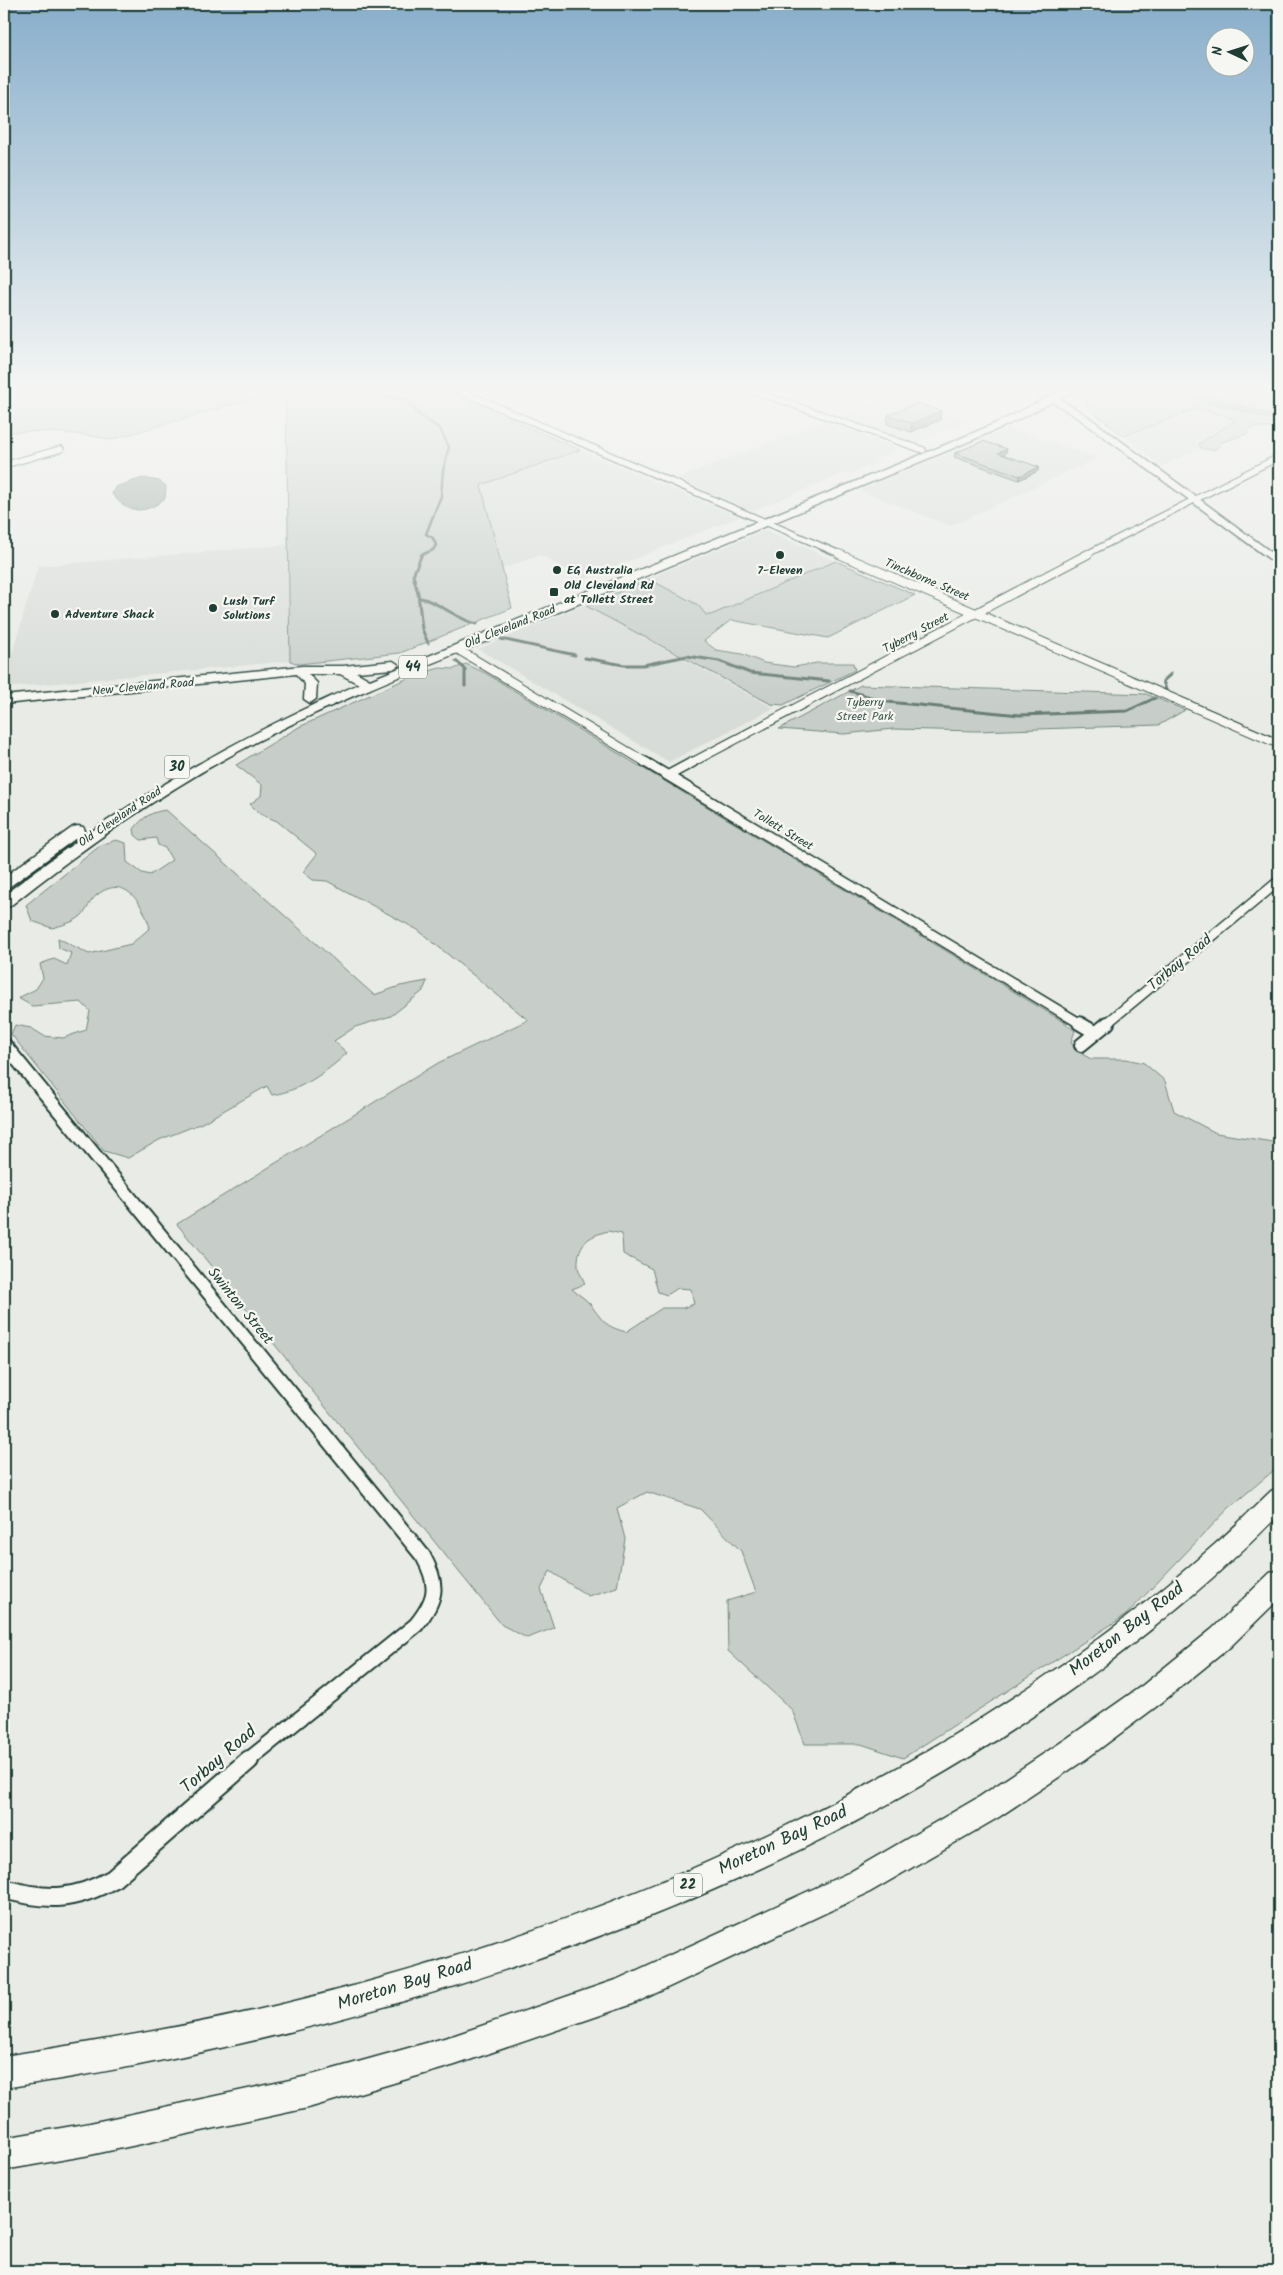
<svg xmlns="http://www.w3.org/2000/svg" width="1283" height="2275" viewBox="0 0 1283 2275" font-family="Kalam,sans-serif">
  <rect width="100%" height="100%" fill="#e9ebe7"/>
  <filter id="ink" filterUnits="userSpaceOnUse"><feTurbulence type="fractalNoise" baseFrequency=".02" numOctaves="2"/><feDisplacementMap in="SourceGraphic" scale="10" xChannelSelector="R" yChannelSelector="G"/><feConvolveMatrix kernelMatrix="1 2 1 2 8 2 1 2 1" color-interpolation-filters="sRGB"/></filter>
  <g filter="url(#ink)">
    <path fill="#d8dcd8" d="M892,396L967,421L915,443L840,417Z
      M1197,405L1251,422L1162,466L1125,437Z
      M825,421L892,446L896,450L874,460L879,462L849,474L845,473L752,511L677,478Z
      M1009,428L1098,458L950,526L860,490Z
      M580,450L739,517L584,579L540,555L502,569L481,485Z
      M765,530L836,561L713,616L638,635L774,708L669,762L478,649Z
      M287,545L290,661L4,688V681L38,566Z"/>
    <path fill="#c7cec9" stroke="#73867e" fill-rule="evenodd" d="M4,389H442L580,450L481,485L512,608L400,653L299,664L290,661L286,398L266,395L110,440C94,434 20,428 4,434Z
      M1087,389H1169L1208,402L1279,421V429L1257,427L1247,429L1249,433L1222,442L1216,449L1210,450L1201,448L1199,444L1236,420L1208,410L1195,409L1124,436L1089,409L1082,394Z
      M1176,389H1279V419Z
      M836,561L915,595L828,638L731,620L704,641L716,650L742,654L764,663L794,667L817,663H853L855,670L783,705L771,704L586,606L649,579L698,605L706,615H711Z
      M466,664L485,673L1064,1022L1075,1031L1071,1042L1075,1050L1091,1059H1126L1144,1063L1165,1081L1174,1111L1216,1133L1279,1143V1466L1229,1508L1126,1615L903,1758L861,1744H805L792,1710L728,1651L727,1601L756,1592L741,1551L700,1509L647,1492L617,1508L625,1539L617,1587L588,1596L550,1571L541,1589L554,1628L527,1638L502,1625L177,1224L438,1063L528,1020L418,930L327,881L313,880L303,872L317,854L277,821L260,814L250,804L261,796L262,785L236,765L299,727L417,674L440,668L454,669ZM608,1231L622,1234L623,1254L652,1269L658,1292L667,1295L678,1288L691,1289L694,1304L683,1308H662L626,1332C604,1326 603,1321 590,1304C585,1298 577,1294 572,1289L585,1284C583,1278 578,1271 578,1266C577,1243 589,1236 608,1231Z
      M861,685L1146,694L1185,710L1159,725L977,731L893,729L844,734L779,729Z
      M166,810L374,995L400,986L427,981L423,991L391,1016L355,1027L334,1041L347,1053C327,1072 300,1091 272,1095L267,1086L202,1123L159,1140L128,1158L104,1151L11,1034L15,1025L31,1028L44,1036L63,1038L86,1030L90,1011L81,1002L32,1006L18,998L36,989L43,978L40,964L54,959L67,965L71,953L59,948L58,938L89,954L131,944L150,928C143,904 125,873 97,895C89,901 88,910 81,916C73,923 62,925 52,928L32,921L26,905L101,845L116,840L126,843L127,862L142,873L150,875L172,860L165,848L158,845L156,838L141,840L135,835L134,829C143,817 151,812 166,810Z"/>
    <path fill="#99a6a0" stroke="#687c75" d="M1169,389C1202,389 1246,409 1279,417V421L1208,402Z
      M143,478L159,481L166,486L165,498C147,514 128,515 112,494L115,487Z"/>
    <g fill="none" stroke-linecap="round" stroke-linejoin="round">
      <path stroke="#687c75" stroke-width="2.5" d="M62,389C107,395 150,397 194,389
        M346,389L407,400L418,414L440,429L449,447L443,471L441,496L426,534L433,538L436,545L433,550L421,555"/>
      <path stroke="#687c75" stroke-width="3" d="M422,554L413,575L418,593L422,629L428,643
        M421,598C441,603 456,619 477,624
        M501,639L575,655
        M585,658L624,665H643L687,656L719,661L750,673L829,681
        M456,661L465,669V686
        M1166,690L1163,681L1171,674
        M850,691L888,702L1020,715L1127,711L1155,698"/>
      <g stroke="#1f3d34" stroke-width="8">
        <path id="minor-far5" d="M456,389L842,555
          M1034,389L1043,395
          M754,391L923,450
          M4,465L61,449
          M1085,555L1279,457"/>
      </g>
      <g stroke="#1f3d34" stroke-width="10">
        <path id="minor-far4" d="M839,554L1279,744
          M457,649L647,763
          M691,763L1088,554"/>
      </g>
      <g stroke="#1f3d34" stroke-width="12">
        <path id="minor-far3" d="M645,762L1081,1024
          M669,775L693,762
          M1106,1024L1279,881"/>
      </g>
      <g stroke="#1f3d34" stroke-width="16">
        <path id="minor-far2" d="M1079,1023L1096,1033
          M4,1044L256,1351
          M1081,1045L1108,1023"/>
      </g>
      <g stroke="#1f3d34" stroke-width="18">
        <path id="minor-far1" d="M247,1761L416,1625C437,1599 439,1585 423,1556L255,1350"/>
      </g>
      <g stroke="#1f3d34" stroke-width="22">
        <path id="minor" d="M4,1889C47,1901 74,1901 113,1879L249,1760"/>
      </g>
      <g stroke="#1f3d34" stroke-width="3">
        <path id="primary" d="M1065,389H1076L1060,399L1087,416L1279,558V566L1081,420L1053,402L1007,425L951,449C821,503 691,557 561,611C460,653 357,690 260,740C170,786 88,844 10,906L4,908V895C118,807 226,742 359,684L340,674H308L317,683L316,699L310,703L304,699L305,684L296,674L4,704V696L302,666H343L393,661L399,665L393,669L356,672L370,680L945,445L1001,421Z
          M78,826L83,827L85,830L83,833L9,887L4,889V877L73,827Z"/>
      </g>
      <g stroke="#1f3d34" stroke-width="3">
        <path id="trunk" d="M1279,1488V1515C948,1847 460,2020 4,2088V2056C104,2040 205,2024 303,1999C633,1916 957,1772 1214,1545C1234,1528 1252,1509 1271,1491Z
          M1279,1570V1599L1230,1647L1161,1703L1086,1759L999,1817L870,1892L633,2004L455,2065L308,2108L90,2155L4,2170V2138L90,2123L308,2076L455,2035L618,1979L850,1872L979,1797L1066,1739L1143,1685L1212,1629L1270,1573Z"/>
      </g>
      <use href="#minor-far5" stroke="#f6f6f2" stroke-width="5.5"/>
      <use href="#minor-far4" stroke="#f6f6f2" stroke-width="8"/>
      <use href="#minor-far3" stroke="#f6f6f2" stroke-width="9"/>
      <use href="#minor-far2" stroke="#f6f6f2" stroke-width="12"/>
      <use href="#minor-far1" stroke="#f6f6f2" stroke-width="14"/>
      <use href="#minor" stroke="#f6f6f2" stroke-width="18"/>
      <use href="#primary" fill="#f6f6f2" fill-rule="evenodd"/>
      <use href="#trunk" fill="#f6f6f2" fill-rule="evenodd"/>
    </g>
    <path fill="#97a09c" stroke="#1f3d34" d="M941,411L940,420L911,432L887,424L888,415Z
      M955,453H1006L1003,454L1038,471L1019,480L954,457Z"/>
    <path fill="#7b827f" stroke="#1f3d34" d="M941,411L940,420L911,432L912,423Z
      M1007,449L1006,453L998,457V453Z
      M1039,467L1038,471L1019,480L1020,476Z"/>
    <path fill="#b0bab5" stroke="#1f3d34" d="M917,403L941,411L912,423L888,415Z
      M983,441L1007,449L998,453L1039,467L1020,476L955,453Z"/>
  </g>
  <linearGradient id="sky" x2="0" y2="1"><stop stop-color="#88aecb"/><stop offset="0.55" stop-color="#f5f6f4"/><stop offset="1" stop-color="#f5f6f4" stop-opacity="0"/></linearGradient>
  <rect width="1283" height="708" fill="url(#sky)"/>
  <g fill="#1f3d34" stroke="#f6f6f2" stroke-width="2">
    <circle cx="780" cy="555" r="5"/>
    <circle cx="557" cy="570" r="5"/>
    <rect x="549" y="587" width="10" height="10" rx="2.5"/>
    <circle cx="213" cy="608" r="5"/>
    <circle cx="55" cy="614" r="5"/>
  </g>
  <g text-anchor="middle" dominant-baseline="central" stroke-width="4.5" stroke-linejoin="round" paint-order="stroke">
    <g font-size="12" font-weight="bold" fill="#1f3d34" stroke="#f6f6f2" text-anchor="start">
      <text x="567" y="570">EG Australia</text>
      <text x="780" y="570" text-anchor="middle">7-Eleven</text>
      <text x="564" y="585">Old Cleveland Rd<tspan x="564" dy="14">at Tollett Street</tspan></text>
      <text x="223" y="601">Lush Turf<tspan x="223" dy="14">Solutions</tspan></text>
      <text x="65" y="614">Adventure Shack</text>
    </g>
    <g font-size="12" fill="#1f3d34" stroke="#f6f6f2">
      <text transform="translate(927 580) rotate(23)">Tinchborne Street</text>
      <text transform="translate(510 627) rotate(-22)">Old Cleveland Road</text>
      <text transform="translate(916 633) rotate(-28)">Tyberry Street</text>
      <text transform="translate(143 687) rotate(-5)">New Cleveland Road</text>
      <text transform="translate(120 817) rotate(-34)">Old Cleveland Road</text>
      <text transform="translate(783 830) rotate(31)">Tollett Street</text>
    </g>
    <g font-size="12" fill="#415a52" stroke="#f6f6f2">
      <text x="865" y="702">Tyberry<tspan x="865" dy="14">Street Park</tspan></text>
    </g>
    <g fill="#f6f6f2" stroke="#60746d" stroke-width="1">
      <rect x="399" y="655.5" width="28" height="23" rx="4"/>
      <rect x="164.5" y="755.5" width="25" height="23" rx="4"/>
      <rect x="674" y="1873.5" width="28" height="23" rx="4"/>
    </g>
    <g font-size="14" font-weight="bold" fill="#1f3d34">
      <text x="413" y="667">44</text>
      <text x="177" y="767">30</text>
      <text x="688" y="1885">22</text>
    </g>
    <g font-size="15" fill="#1f3d34" stroke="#f6f6f2">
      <text transform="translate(1180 963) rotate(-40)">Torbay Road</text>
      <text transform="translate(240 1306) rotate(51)">Swinton Street</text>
    </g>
    <g font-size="18" fill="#1f3d34" stroke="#f6f6f2">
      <text transform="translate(1127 1630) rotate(-38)">Moreton Bay Road</text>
      <text transform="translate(219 1760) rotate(-41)">Torbay Road</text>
      <text transform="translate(783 1841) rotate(-25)">Moreton Bay Road</text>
      <text transform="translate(405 1985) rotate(-17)">Moreton Bay Road</text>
    </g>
  </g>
  <rect width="1283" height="2275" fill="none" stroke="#f6f6f2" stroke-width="20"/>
  <rect x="10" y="10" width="1263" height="2255" fill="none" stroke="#1f3d34" stroke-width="2" filter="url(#ink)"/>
  <g transform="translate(1230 52) rotate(274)"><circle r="24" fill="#f6f6f2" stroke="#a0aca6"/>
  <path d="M0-4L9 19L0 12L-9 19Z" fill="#1f3d34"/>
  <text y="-8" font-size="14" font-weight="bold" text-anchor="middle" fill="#1f3d34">N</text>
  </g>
</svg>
